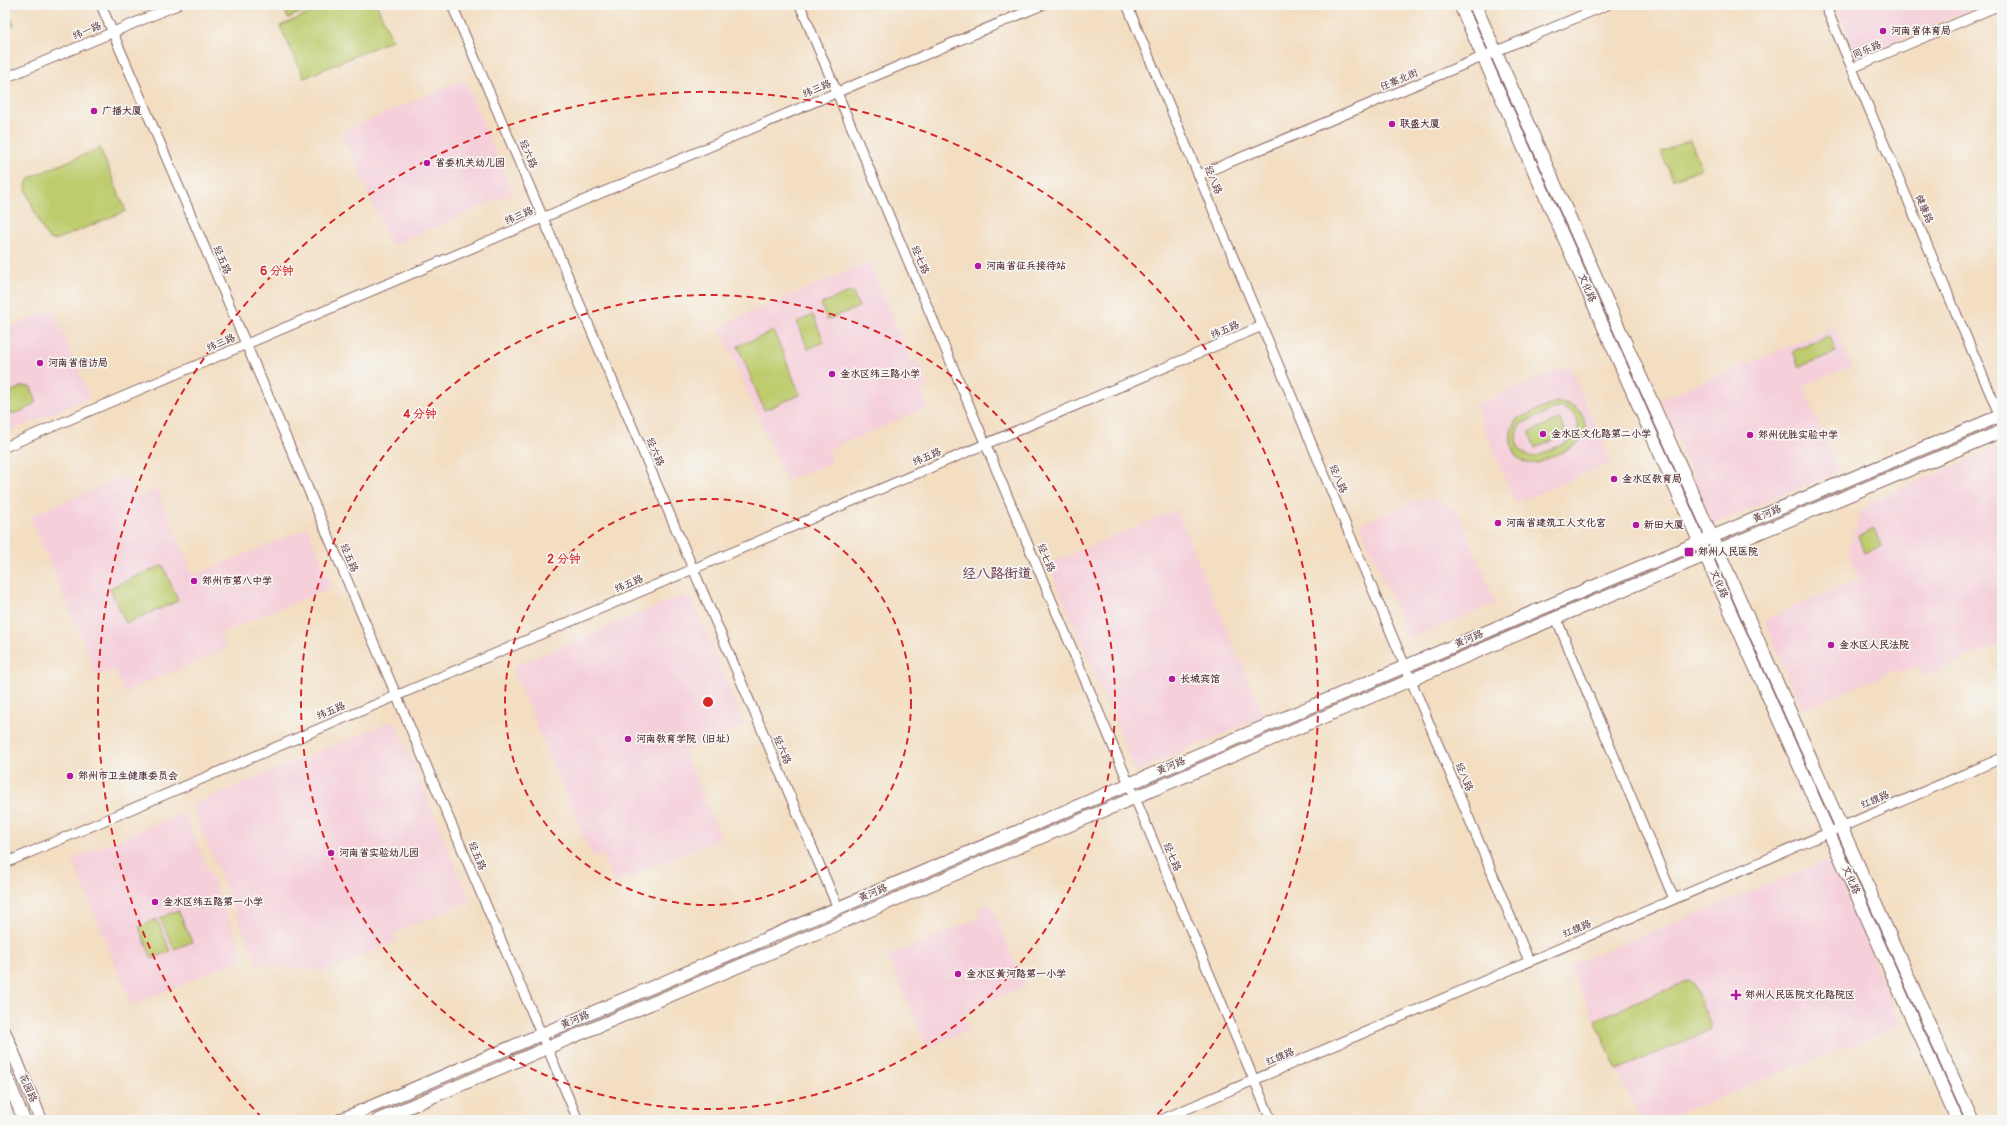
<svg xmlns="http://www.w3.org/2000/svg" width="2007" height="1125" viewBox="0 0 2007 1125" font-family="Pangolin,'LXGW WenKai TC',sans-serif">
  <rect width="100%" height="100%" fill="#f6f6f2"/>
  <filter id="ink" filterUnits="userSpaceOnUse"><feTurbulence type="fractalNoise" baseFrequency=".025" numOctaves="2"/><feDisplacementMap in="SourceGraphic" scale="8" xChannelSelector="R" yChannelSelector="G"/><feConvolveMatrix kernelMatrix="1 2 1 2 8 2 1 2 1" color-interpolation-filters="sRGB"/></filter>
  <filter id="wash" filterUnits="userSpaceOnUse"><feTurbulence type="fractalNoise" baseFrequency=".012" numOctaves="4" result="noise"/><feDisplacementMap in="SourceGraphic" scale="16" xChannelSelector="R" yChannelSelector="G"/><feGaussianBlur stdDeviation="0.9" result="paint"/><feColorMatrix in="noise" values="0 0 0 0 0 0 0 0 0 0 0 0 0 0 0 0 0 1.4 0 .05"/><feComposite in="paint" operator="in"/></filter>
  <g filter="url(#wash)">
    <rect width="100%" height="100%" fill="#f3dec2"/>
    <path fill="#f5cfda" d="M1836,5H1980L1857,57Z
      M464,79L513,193L391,246L342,132Z
      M869,262L912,362L917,360L929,386L921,390L928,407L827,450L832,462L786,481L719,326Z
      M53,309L90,398L5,433V329Z
      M1836,327L1852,366L1803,386L1839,472L1713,524L1661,399Z
      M1570,365L1611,463L1515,503L1475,405Z
      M2002,446V643L1922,677L1917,666L1900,673L1898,669L1802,710L1764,620L1859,579L1848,552L1859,517L1863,509L1871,501Z
      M127,476L136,498L157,489L193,576L308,528L332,587L220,633L227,649L124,692L114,669L97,676L30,516Z
      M1430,499L1440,501L1452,507L1458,513L1496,603L1409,639L1360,524L1417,500Z
      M1176,510L1264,717L1136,771L1048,564Z
      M684,596L690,598L693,602L745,726L684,751L721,838L614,883L602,854L592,857L512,667L678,597Z
      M395,720L470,901L394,933L397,941L327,971L257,964L191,805Z
      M184,812L245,958L132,1005L72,859Z
      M1831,859L1901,1025L1663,1120H1640L1569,965Z
      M990,903L1025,986L962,1013L969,1030L927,1048L888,956L981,917L978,908Z"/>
    <path fill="#becc6e" stroke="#84764c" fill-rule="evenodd" d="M5,5L14,25L5,29Z
      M283,5H319L288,18Z
      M329,5H377L392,40L304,78L280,26Z
      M1690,140L1702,168L1673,180L1661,152Z
      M100,148L126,211L58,239L53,240L48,238C42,230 26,194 26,186C26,181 30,179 33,176Z
      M852,291L859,307L827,320L821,304Z
      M813,315L824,342L808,349L797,322Z
      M774,331L800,395L764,410L738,346Z
      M1830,336L1836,352L1799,367L1793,351Z
      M23,386L31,387L36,401C32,408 16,415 8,413L5,407V394Z
      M1556,402C1567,402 1577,406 1582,415C1595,440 1570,449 1553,456C1548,458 1541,463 1536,463C1511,467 1504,435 1517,419ZM1557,408C1575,407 1584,425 1574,439L1535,457C1518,456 1510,437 1521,424Z
      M1560,419L1566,435L1535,448L1529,432Z
      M1874,529L1881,546L1865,553L1859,536Z
      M163,565L178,601L126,623L110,588Z
      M178,910L192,942L174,949L160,918Z
      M157,919L170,951L152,959L139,927Z
      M1689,980L1693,983L1711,1026L1710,1030L1617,1070L1595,1020Z"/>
  </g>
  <g filter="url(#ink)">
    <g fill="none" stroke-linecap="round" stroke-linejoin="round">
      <g stroke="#856260" stroke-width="11">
        <path id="minor" d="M101,5L578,1120
          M452,5L838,908
          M800,5L1271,1120
          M1127,5L1529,961
          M1825,5L2002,421
          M1852,68L2000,5
          M5,78L177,5
          M1199,175L1607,5
          M5,447L1042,5
          M1556,618L1674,899
          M5,863L1262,326
          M1161,1120L2002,758"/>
      </g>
      <g stroke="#856260" stroke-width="14">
        <path id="major" d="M1460,5L1957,1120
          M1475,5L1972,1120
          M5,1033L41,1120
          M5,1073L24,1120
          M340,1120L1533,612L2002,415
          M378,1120L1556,618L2002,431"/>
      </g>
      <use href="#minor" stroke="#fff" stroke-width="9"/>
      <use href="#major" stroke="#fff" stroke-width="12"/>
    </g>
  </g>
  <g fill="none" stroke="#d62828" stroke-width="2" stroke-dasharray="7 5">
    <circle cx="708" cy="702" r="203"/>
    <circle cx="708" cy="702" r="407"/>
    <path d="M262 1118A610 610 0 1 1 1154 1118"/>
  </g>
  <g fill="#b5179e" stroke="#f6f6f2" stroke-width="1.5">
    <circle cx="1883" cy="31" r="4"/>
    <circle cx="94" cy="111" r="4"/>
    <circle cx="1392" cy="124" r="4"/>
    <circle cx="427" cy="163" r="4"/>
    <circle cx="978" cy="266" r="4"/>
    <circle cx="40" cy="363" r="4"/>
    <circle cx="832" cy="374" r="4"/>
    <circle cx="1543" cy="434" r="4"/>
    <circle cx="1750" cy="435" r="4"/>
    <circle cx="1614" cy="479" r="4"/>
    <circle cx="1498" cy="523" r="4"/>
    <circle cx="1636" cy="525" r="4"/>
    <rect x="1684" y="547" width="10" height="10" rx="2"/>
    <circle cx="194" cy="581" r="4"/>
    <circle cx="1831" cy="645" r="4"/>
    <circle cx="1172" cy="679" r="4"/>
    <circle cx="628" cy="739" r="4"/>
    <circle cx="70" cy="776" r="4"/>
    <circle cx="331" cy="853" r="4"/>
    <circle cx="155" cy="902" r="4"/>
    <circle cx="958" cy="974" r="4"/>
    <path d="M1734 989h4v4h4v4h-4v4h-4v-4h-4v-4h4z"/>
  </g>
  <g text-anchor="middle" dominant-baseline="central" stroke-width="3.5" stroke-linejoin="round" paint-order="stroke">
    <g font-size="10" fill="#4a1f2b" stroke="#f6f6f2">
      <text transform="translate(87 31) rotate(-23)">纬一路</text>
      <text transform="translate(1867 50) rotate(-23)">同乐路</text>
      <text transform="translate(1399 80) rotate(-23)">任寨北街</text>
      <text transform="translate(817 89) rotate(-23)">纬三路</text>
      <text transform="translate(528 154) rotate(67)">经六路</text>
      <text transform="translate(1213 180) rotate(67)">经八路</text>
      <text transform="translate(1924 209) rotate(67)">健康路</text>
      <text transform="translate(519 216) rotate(-23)">纬三路</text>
      <text transform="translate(222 260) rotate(67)">经五路</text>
      <text transform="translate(920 260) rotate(67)">经七路</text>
      <text transform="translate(1587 288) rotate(66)">文化路</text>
      <text transform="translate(1225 330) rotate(-23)">纬五路</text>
      <text transform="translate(221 343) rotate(-23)">纬三路</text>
      <text transform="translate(655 452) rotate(67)">经六路</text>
      <text transform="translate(927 457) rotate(-23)">纬五路</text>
      <text transform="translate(1338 479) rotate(67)">经八路</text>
      <text transform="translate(1767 514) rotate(-23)">黄河路</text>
      <text transform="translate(349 558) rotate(67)">经五路</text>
      <text transform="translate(1046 558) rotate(67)">经七路</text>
      <text transform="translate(629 584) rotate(-23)">纬五路</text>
      <text transform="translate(1719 584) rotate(66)">文化路</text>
      <text transform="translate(1469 639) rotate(-23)">黄河路</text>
      <text transform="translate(331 711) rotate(-23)">纬五路</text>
      <text transform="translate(782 750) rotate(67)">经六路</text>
      <text transform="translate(1171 766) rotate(-23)">黄河路</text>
      <text transform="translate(1464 777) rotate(67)">经八路</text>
      <text transform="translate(1875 800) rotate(-23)">红旗路</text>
      <text transform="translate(477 856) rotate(67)">经五路</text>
      <text transform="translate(1172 857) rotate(67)">经七路</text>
      <text transform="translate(1851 880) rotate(66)">文化路</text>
      <text transform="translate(873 893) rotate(-23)">黄河路</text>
      <text transform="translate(1577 929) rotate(-23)">红旗路</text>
      <text transform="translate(575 1020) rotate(-23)">黄河路</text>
      <text transform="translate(1280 1057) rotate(-23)">红旗路</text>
      <text transform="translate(28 1088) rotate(67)">花园路</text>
    </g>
    <g font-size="10" font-weight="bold" fill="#4a1f2b" stroke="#f6f6f2" text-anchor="start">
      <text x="1891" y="31">河南省体育局</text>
      <text x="102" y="111">广播大厦</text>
      <text x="1400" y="124">联盛大厦</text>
      <text x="435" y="163">省委机关幼儿园</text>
      <text x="986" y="266">河南省征兵接待站</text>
      <text x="48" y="363">河南省信访局</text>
      <text x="840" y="374">金水区纬三路小学</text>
      <text x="1551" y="434">金水区文化路第二小学</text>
      <text x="1758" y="435">郑州优胜实验中学</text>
      <text x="1622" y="479">金水区教育局</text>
      <text x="1506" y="523">河南省建筑工人文化宫</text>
      <text x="1644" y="525">新田大厦</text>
      <text x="1698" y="552">郑州人民医院</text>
      <text x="202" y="581">郑州市第八中学</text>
      <text x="1839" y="645">金水区人民法院</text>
      <text x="1180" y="679">长城宾馆</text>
      <text x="636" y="739">河南教育学院（旧址）</text>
      <text x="78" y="776">郑州市卫生健康委员会</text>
      <text x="339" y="853">河南省实验幼儿园</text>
      <text x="163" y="902">金水区纬五路第一小学</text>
      <text x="966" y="974">金水区黄河路第一小学</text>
      <text x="1745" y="995">郑州人民医院文化路院区</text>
    </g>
    <g font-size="14" font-weight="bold" fill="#77485e" stroke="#f6f6f2">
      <text x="997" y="573">经八路街道</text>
    </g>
  </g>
  <circle cx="708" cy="702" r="6" fill="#d62828" stroke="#f6f6f2" stroke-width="2"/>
  <g font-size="12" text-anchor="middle" font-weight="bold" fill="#d62828" stroke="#f6f6f2" stroke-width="3.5" stroke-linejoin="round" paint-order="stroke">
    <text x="277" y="275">6 分钟</text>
    <text x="420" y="418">4 分钟</text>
    <text x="564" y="563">2 分钟</text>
  </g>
  <rect width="2007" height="1125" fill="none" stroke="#f6f6f2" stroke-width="20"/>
</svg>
